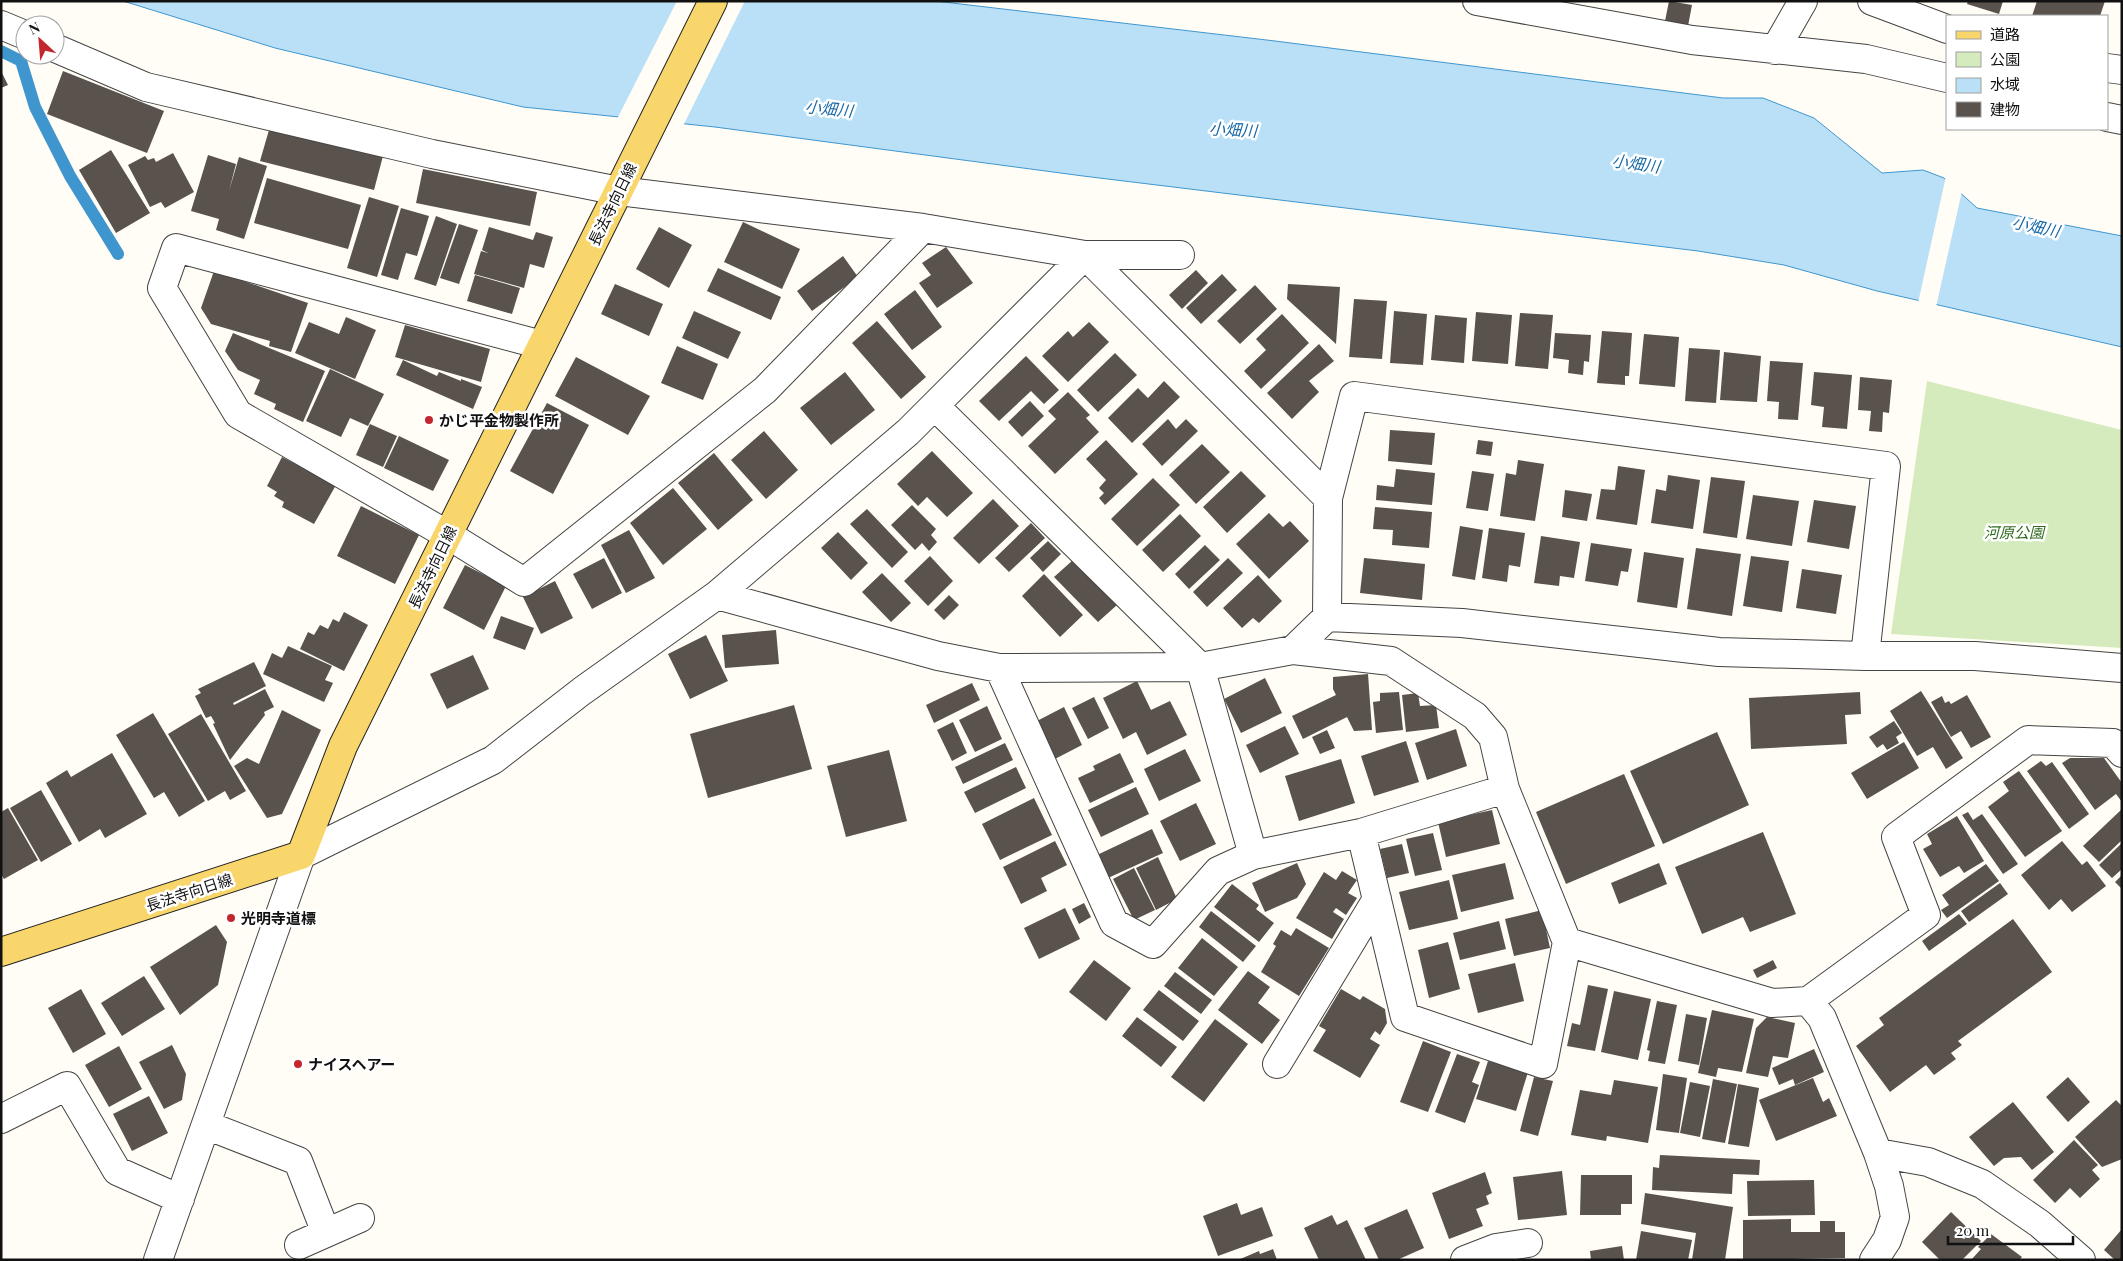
<svg xmlns="http://www.w3.org/2000/svg" width="2123" height="1261" viewBox="0 0 2123 1261" font-family="'Playfair Display','Noto Sans JP',serif">
  <rect width="100%" height="100%" fill="#fffdf5"/>
  <path fill="#d5ebbd" d="M1927,381L2122,430V648L1891,634Z"/>
  <path fill="#b9e0f7" stroke="#3f96cf" d="M123,1H935L1275,41L1723,98H1763L1814,118L1882,173L1923,170L1944,178L1977,208L2122,236V347L1877,291L1784,265L1698,251L1083,176L715,127L523,107L275,48Z"/>
  <path fill="#fffdf5" d="M677,1H745L683,126L617,119Z
    M1946,176L1962,191L1936,307L1918,303Z"/>
  <g fill="none" stroke-linecap="round" stroke-linejoin="round">
    <path stroke="#3f96cf" stroke-width="12" d="M1,51L21,61L35,107L70,176L118,254"/>
  </g>
  <path fill="#5a524d" d="M1669,1L1692,5L1688,26L1665,21Z
    M1968,1H2003L1999,14L1967,4Z
    M2037,1H2105L2100,16H2032Z
    M1,71L8,85L1,88Z
    M63,71L164,111L147,153L47,114Z
    M269,130L383,156L374,190L260,161Z
    M111,150L150,213L116,233L79,170Z
    M173,153L194,192L165,208L161,202L150,207L128,165L145,156L148,160L154,158L156,162Z
    M208,155L236,164L229,191L239,157L267,166L244,239L216,230L219,219L191,211Z
    M423,169L537,192L530,226L416,203Z
    M267,178L361,205L348,249L254,223Z
    M369,197L399,206L377,277L347,268Z
    M401,208L429,216L417,256L406,253L398,280L381,275Z
    M436,216L457,224L436,286L414,279Z
    M743,222L800,249L782,289L724,262Z
    M459,224L478,230L459,284L440,278Z
    M489,227L533,240L536,232L553,237L544,268L530,264L524,288L474,274L481,251L488,253L482,250Z
    M659,227L692,245L669,288L636,269Z
    M946,247L973,283L937,308L919,283L931,275L922,263Z
    M843,256L858,277L812,311L797,291Z
    M718,268L781,297L771,320L707,291Z
    M1196,270L1208,283L1182,309L1169,295Z
    M214,271L308,303L291,352L269,346L270,341L211,324L201,308Z
    M1222,274L1237,290L1201,324L1186,308Z
    M475,275L520,288L512,314L467,301Z
    M615,284L663,304L649,336L601,314Z
    M1288,284L1340,287L1336,344L1287,299Z
    M1255,285L1277,309L1240,344L1217,321Z
    M915,290L942,327L912,350L884,314Z
    M1354,299L1387,301L1382,359L1349,357Z
    M694,311L741,332L728,359L682,338Z
    M1394,311L1427,314L1423,365L1390,363Z
    M1476,312L1512,315L1508,364L1472,361Z
    M1520,313L1553,315L1548,369L1515,366Z
    M1282,314L1309,343L1261,389L1244,371L1266,350L1256,339Z
    M1435,315L1467,318L1464,363L1431,360Z
    M346,317L376,330L355,379L295,353L309,322L339,334Z
    M877,321L926,377L901,399L852,343Z
    M1089,322L1109,342L1068,382L1042,356L1068,331L1073,337Z
    M405,325L490,349L481,382L395,357Z
    M1602,331L1632,333L1629,376H1625V385L1597,383Z
    M233,333L325,371L303,422L274,409L276,404L254,394L260,380L238,370L225,351Z
    M1555,333L1591,335L1589,362L1584,361L1583,375L1568,373L1569,360L1553,358Z
    M1644,334L1679,337L1675,387L1639,384Z
    M1319,344L1334,361L1309,381L1319,392L1292,419L1267,393Z
    M677,346L718,364L703,400L661,383Z
    M1689,348L1720,350L1716,403L1685,401Z
    M1724,352L1761,356L1757,402L1720,400Z
    M1115,353L1137,375L1098,412L1077,390Z
    M1026,356L1059,390L1044,404L1031,391L999,421L979,401Z
    M576,357L650,396L628,435L555,396Z
    M403,360L437,376L439,372L461,381V379L482,387L473,409L396,375Z
    M1770,361L1803,363L1798,420L1778,419L1779,402L1767,401Z
    M330,369L384,394L368,426L350,418L341,437L306,421Z
    M845,372L875,410L831,445L800,408Z
    M1814,372L1852,375L1847,429L1822,427L1824,407L1811,405Z
    M1860,377L1892,380L1889,413L1883,412L1882,432L1869,431L1871,411L1858,410Z
    M1164,381L1180,397L1132,443L1108,418L1138,388L1148,398Z
    M1068,392L1090,415L1086,418L1099,432L1055,474L1028,446L1056,419L1048,411Z
    M1030,401L1044,416L1022,437L1008,422Z
    M547,403L589,425L553,494L510,471Z
    M1168,419L1176,429L1186,419L1198,431L1162,466L1142,444Z
    M370,424L397,436L383,467L356,455Z
    M1390,430L1435,433L1432,465L1388,461Z
    M764,431L798,470L766,499L731,460Z
    M399,436L449,460L433,491L384,468Z
    M1106,440L1138,474L1105,505L1099,498L1104,493L1099,488L1106,480L1086,459Z
    M1478,440L1493,442L1491,456L1476,454Z
    M1202,444L1230,472L1196,504L1169,475Z
    M932,451L973,493L947,517L927,497L918,506L897,484Z
    M714,453L753,500L718,530L678,483Z
    M282,457L336,485L314,524L282,507L284,502L274,496L277,492L267,486Z
    M1518,460L1544,464L1535,521L1500,516L1506,473L1516,475Z
    M1618,466L1645,470L1637,525L1596,519L1601,489L1615,490Z
    M1396,469L1435,473L1432,505L1376,500L1377,485L1394,487Z
    M1241,471L1266,496L1227,533L1203,507Z
    M1472,471L1494,474L1488,511L1466,508Z
    M1668,475L1700,480L1693,529L1651,523L1656,489L1666,491Z
    M1711,477L1745,481L1737,538L1703,533Z
    M1153,478L1180,505L1137,546L1111,519Z
    M673,488L707,529L663,565L630,523Z
    M1565,490L1592,494L1587,521L1562,517Z
    M1753,495L1799,501L1792,546L1746,539Z
    M993,499L1019,526L979,564L953,538Z
    M1814,500L1856,506L1849,549L1807,542Z
    M912,505L936,529L931,535L937,542L929,551L922,543L915,550L891,525Z
    M361,506L419,535L395,584L337,556Z
    M1375,507L1432,512L1429,548L1392,545L1393,530L1373,529Z
    M867,509L908,552L892,568L850,524Z
    M1269,513L1283,527L1290,521L1309,541L1269,579L1236,544Z
    M1180,514L1201,536L1163,572L1142,550Z
    M1031,523L1045,538L1009,572L995,558Z
    M1460,526L1483,530L1475,580L1452,576Z
    M1489,528L1525,533L1520,567L1509,565L1507,582L1482,578Z
    M629,530L655,578L626,593L601,545Z
    M838,532L868,563L851,580L821,548Z
    M1541,536L1580,542L1574,578L1560,576L1559,586L1534,583Z
    M1048,541L1061,554L1043,572L1030,558Z
    M1591,543L1632,549L1628,572L1621,571L1618,586L1585,581Z
    M1205,545L1220,560L1189,589L1175,574Z
    M1696,548L1741,554L1732,616L1687,609Z
    M1644,552L1684,558L1677,608L1637,602Z
    M930,556L953,581L928,606L904,581Z
    M1751,556L1789,561L1782,612L1743,606Z
    M604,558L622,593L592,609L573,574Z
    M1228,558L1243,573L1207,607L1193,592Z
    M1364,558L1425,564L1422,600L1360,593Z
    M1073,560L1117,605L1098,622L1054,577Z
    M465,565L506,586L484,630L443,608Z
    M1802,569L1842,575L1836,614L1796,608Z
    M882,573L911,603L891,622L862,592Z
    M1044,574L1083,615L1060,637L1022,596Z
    M1258,575L1282,601L1259,623L1253,618L1242,628L1223,608Z
    M555,581L573,618L541,634L523,597Z
    M949,595L959,605L944,620L934,610Z
    M344,612L368,625L344,671L300,649L308,632L314,635L320,625L328,629L333,619L339,622Z
    M501,616L534,628L525,650L493,638Z
    M776,630L779,664L725,668L722,635Z
    M706,635L728,681L690,699L668,654Z
    M288,646L332,666L325,680L333,683L324,702L263,674L272,653L282,658Z
    M473,655L489,689L447,709L430,674Z
    M254,662L266,686L233,703L234,705L265,689L274,707L264,712L265,715L230,760L213,724L215,723L211,716L206,718L195,696L201,693L198,689Z
    M1368,674L1372,730L1354,731L1347,717L1303,739L1292,716L1336,695L1333,689V677Z
    M1265,678L1282,713L1241,733L1224,699Z
    M1137,681L1151,710L1170,701L1187,735L1147,755L1136,732L1123,739L1103,698Z
    M972,683L980,700L934,723L926,705Z
    M1921,691L1963,758L1946,769L1933,747L1917,756L1890,711Z
    M1399,692L1403,730L1376,733L1373,702L1380,701V693Z
    M1860,692L1861,714L1845,715L1847,744L1751,749L1749,698Z
    M1418,693L1420,706L1436,705L1439,728L1406,732L1402,695Z
    M1967,695L1991,737L1971,748L1961,731L1951,737L1931,702L1942,696L1945,703L1949,701L1951,704Z
    M1094,697L1109,728L1088,739L1072,708Z
    M794,705L812,769L708,798L690,734Z
    M987,706L1002,739L975,752L959,720Z
    M1064,707L1082,745L1053,760L1035,722Z
    M282,710L321,730L282,814L267,818L234,766L247,758L259,764Z
    M153,713L205,801L179,817L164,792L154,798L116,735Z
    M201,714L246,791L230,800L225,791L208,801L168,734Z
    M1894,721L1902,733L1896,737L1899,743L1887,750L1883,744L1877,748L1869,737Z
    M953,722L967,753L952,761L937,730Z
    M1285,726L1299,754L1260,773L1246,745Z
    M1456,729L1467,766L1427,780L1415,743Z
    M1327,730L1335,748L1320,754L1312,737Z
    M1717,732L1749,805L1663,844L1630,771Z
    M1406,741L1419,782L1374,796L1361,756Z
    M1904,742L1919,768L1867,799L1851,773Z
    M1005,743L1013,760L963,784L955,767Z
    M1185,749L1201,781L1159,801L1144,769Z
    M889,750L907,821L846,837L827,766Z
    M112,753L147,814L105,838L100,829L79,842L46,783L67,770L71,777Z
    M1120,753L1134,782L1090,803L1078,778L1095,770L1093,766Z
    M2070,758H2104L2122,783V802L2116,794L2095,810L2062,763Z
    M1341,759L1355,803L1299,821L1285,776Z
    M2041,761L2046,766L2052,762L2089,814L2069,829L2027,771Z
    M1016,767L1026,788L975,813L964,792Z
    M2019,771L2062,831L2025,857L1988,807L2009,791L2003,782Z
    M1624,774L1655,846L1566,884L1536,812Z
    M1136,787L1149,814L1101,837L1088,810Z
    M41,790L72,844L41,862L10,808Z
    M1034,798L1052,835L1000,860L982,824Z
    M1196,803L1216,844L1180,861L1160,821Z
    M8,808L38,860L4,879L1,874V812Z
    M2122,809V840L2099,862L2083,846Z
    M1492,810L1500,844L1446,857L1438,822Z
    M1968,812L1973,820L1982,814L2018,864L2003,874L1962,815Z
    M1957,816L1984,861L1964,873L1959,866L1940,877L1923,849L1932,844L1927,834Z
    M1152,829L1163,853L1108,878L1097,855Z
    M1763,832L1796,914L1750,932L1743,917L1702,934L1675,867Z
    M1433,833L1442,870L1415,876L1406,839Z
    M1055,841L1067,865L1041,878L1047,891L1021,904L1003,867Z
    M2062,841L2082,865L2087,861L2106,886L2072,912L2061,899L2049,910L2021,875Z
    M2122,843V869L2112,878L2099,865Z
    M1402,844L1409,873L1387,878L1380,849Z
    M1158,857L1177,899L1156,910L1136,868Z
    M1297,863L1306,884L1297,898L1265,912L1252,883Z
    M1505,863L1514,899L1461,912L1452,875Z
    M1659,863L1667,884L1619,904L1611,883Z
    M1986,864L1999,881L1947,918L1941,910L1949,905L1942,895Z
    M1134,868L1155,910L1134,920L1113,879Z
    M1342,871L1357,880L1348,893L1357,898L1346,915L1336,908L1333,912L1344,919L1332,939L1296,918L1324,872L1336,880Z
    M2122,875V889L2115,882Z
    M1449,880L1458,919L1409,930L1399,892Z
    M2000,883L2008,894L1969,922L1961,911Z
    M1232,884L1259,905L1256,909L1274,923L1259,942L1214,907Z
    M1084,903L1091,917L1079,924L1072,909Z
    M1065,908L1080,939L1039,959L1024,928Z
    M1542,910L1550,948L1514,956L1505,919Z
    M1211,911L1256,946L1243,962L1199,927Z
    M1959,914L1967,924L1929,951L1922,941Z
    M2013,919L2052,972L1958,1041L1962,1045L1951,1053L1956,1059L1934,1075L1926,1065L1890,1092L1856,1046L1884,1025L1879,1018Z
    M1499,921L1506,949L1460,960L1453,933Z
    M216,925L227,942L218,985L180,1015L150,967Z
    M1296,928L1329,948L1299,996L1261,972L1276,946L1273,944L1281,930L1291,936Z
    M1202,938L1238,967L1214,996L1178,968Z
    M1448,942L1460,989L1429,998L1418,950Z
    M1094,960L1131,988L1106,1021L1069,992Z
    M1773,960L1777,968L1757,978L1753,970Z
    M1515,963L1524,1001L1478,1013L1468,974Z
    M1248,971L1270,987L1258,1003L1280,1020L1262,1044L1218,1010Z
    M1175,972L1212,1000L1201,1014L1164,986Z
    M144,976L165,1009L122,1036L101,1003Z
    M1588,985L1608,989L1595,1051L1567,1046L1572,1023L1580,1025Z
    M81,989L106,1034L73,1053L48,1008Z
    M1341,989L1360,1000L1363,996L1385,1009L1387,1023L1380,1035L1375,1031L1370,1039L1380,1045L1360,1078L1313,1051L1326,1030L1319,1026Z
    M1159,990L1199,1021L1183,1041L1143,1010Z
    M1614,991L1651,999L1638,1060L1601,1052Z
    M1657,1001L1677,1005L1665,1064L1648,1061L1650,1051L1647,1050Z
    M1712,1010L1754,1019L1742,1072L1718,1068L1716,1077L1698,1073Z
    M1686,1014L1707,1018L1699,1065L1678,1061Z
    M1137,1017L1177,1047L1161,1067L1122,1036Z
    M1767,1017L1795,1023L1788,1058L1773,1056L1768,1077L1746,1073L1756,1028Z
    M1215,1019L1248,1044L1204,1102L1171,1077Z
    M1423,1041L1451,1052L1428,1112L1400,1102Z
    M172,1045L186,1074L182,1100L164,1109L139,1062Z
    M119,1046L142,1089L109,1107L85,1065Z
    M1814,1049L1824,1072L1795,1085L1793,1079L1779,1085L1772,1068Z
    M1457,1054L1480,1062L1472,1082L1479,1085L1465,1123L1435,1112Z
    M1488,1061L1528,1072L1516,1111L1476,1099Z
    M1663,1074L1687,1078L1679,1133L1656,1130Z
    M1534,1077L1553,1081L1538,1136L1520,1131Z
    M2068,1077L2090,1102L2068,1122L2046,1097Z
    M1813,1078L1823,1102L1829,1098L1837,1116L1776,1141L1759,1100Z
    M1713,1079L1737,1084L1725,1143L1702,1139Z
    M1614,1080L1658,1087L1648,1143L1607,1136L1606,1141L1571,1135L1580,1090L1611,1095Z
    M1690,1082L1710,1086L1700,1137L1680,1133Z
    M1738,1084L1759,1088L1749,1147L1728,1144Z
    M149,1096L168,1133L132,1151L113,1114Z
    M2116,1100L2122,1106V1159L2102,1167L2075,1137Z
    M2013,1102L2054,1152L2032,1170L2021,1157L2004,1158L1994,1166L1969,1137Z
    M2074,1140L2098,1165L2092,1170L2100,1179L2080,1198L2070,1188L2055,1203L2033,1180Z
    M1660,1155L1760,1160L1759,1175L1733,1174L1732,1194L1652,1190L1653,1167L1659,1168Z
    M1562,1171L1567,1215L1518,1220L1513,1177Z
    M1485,1172L1492,1193L1486,1196L1489,1204L1476,1209L1483,1226L1449,1239L1432,1193Z
    M1581,1175H1632V1204H1621V1215H1580Z
    M1814,1180L1815,1215L1748,1216L1747,1181Z
    M1645,1193L1733,1207L1725,1260H1692L1696,1233L1641,1224Z
    M1237,1203L1241,1215L1262,1207L1273,1236L1218,1256L1203,1216Z
    M1407,1209L1424,1248L1397,1260H1379L1364,1228Z
    M1951,1212L1981,1241L1962,1260H1940L1922,1242Z
    M1332,1215L1337,1225L1347,1220L1366,1260H1319L1304,1228Z
    M1791,1219V1232H1820V1221H1835V1232H1845V1258L1743,1260V1220Z
    M2122,1229V1260H2115L2104,1250Z
    M1641,1231L1692,1240L1688,1260H1636Z
    M1991,1234L2022,1257L2019,1260H1971L1981,1249L1978,1247Z
    M1622,1246L1624,1260H1591L1590,1251Z
    M1273,1249L1277,1260H1238L1259,1251L1260,1254Z"/>
  <g fill="none" stroke-linecap="round" stroke-linejoin="round">
    <g stroke="#444" stroke-width="30">
      <path id="minor" d="M1477,1L1692,40L1866,59L1947,78
        M1872,1L1947,29
        M1,25L25,35
        M55,48L146,87L432,154L619,191L923,228L1085,255L1328,498L1327,617L1293,650L1200,667L999,668L938,656L717,595
        M1775,50L1803,1
        M2107,68L2122,70
        M2107,117L2122,120
        M542,345L176,248L162,288L238,414L448,535L524,582L765,390L923,228
        M935,406L1200,667L1253,855L1218,871L1153,944L1114,923L999,668
        M1328,498L1354,396L1886,466L1865,656
        M1327,617L1462,623L1719,652L1865,656H1975L2122,668
        M1293,650L1391,661L1475,716L1493,737L1505,789L1567,942L1772,1003L1808,1001L1822,1018L1878,1153L1889,1186L1895,1217L1887,1240L1874,1260
        M1361,833L1405,1017L1543,1064L1567,942
        M1253,855L1361,833L1505,789
        M1808,1001L1926,915L1896,837L2028,740L2113,743L2122,753
        M1277,1064L1377,899
        M1,1119L67,1086L117,1171L180,1199
        M206,1125L298,1161L326,1233
        M1878,1153L1928,1162L1982,1184L2040,1224L2081,1260
        M299,1245L360,1218
        M158,1260L301,855L493,760L582,691L717,595L908,432L1085,255H1180
        M1465,1260L1496,1248L1528,1243"/>
    </g>
    <g stroke="#222" stroke-width="30">
      <path id="major" d="M1,952L301,855L343,746L713,1"/>
    </g>
    <use href="#minor" stroke="#fff" stroke-width="28"/>
    <use href="#major" stroke="#f9d66b" stroke-width="28"/>
  </g>
  <g fill="#c4262e" stroke="#fff" stroke-width="2">
    <circle cx="429" cy="420" r="5"/>
    <circle cx="231" cy="918" r="5"/>
    <circle cx="298" cy="1064" r="5"/>
  </g>
  <g text-anchor="middle" dominant-baseline="central" stroke-width="5" stroke-linejoin="round" paint-order="stroke">
    <g font-size="15" fill="#111" stroke="#fff">
      <text transform="translate(612 204) rotate(-64)">長法寺向日線</text>
      <text transform="translate(432 567) rotate(-64)">長法寺向日線</text>
      <text transform="translate(189 892) rotate(-18)">長法寺向日線</text>
    </g>
    <g font-size="15" font-weight="bold" fill="#111" stroke="#fff" text-anchor="start">
      <text x="439" y="420">かじ平金物製作所</text>
      <text x="241" y="918">光明寺道標</text>
      <text x="308" y="1064">ナイスヘアー</text>
    </g>
    <g font-size="15" font-style="italic" fill="#2f6b1f" stroke="#fff">
      <text x="2014" y="532">河原公園</text>
    </g>
    <g font-size="16" font-style="italic" fill="#1768a6" stroke="#fff">
      <text transform="translate(829 108) rotate(6)">小畑川</text>
      <text transform="translate(1233 129) rotate(3)">小畑川</text>
      <text transform="translate(1636 163) rotate(8)">小畑川</text>
      <text transform="translate(2036 226) rotate(12)">小畑川</text>
    </g>
  </g>
  <rect width="2123" height="1261" fill="none" stroke="#111111" stroke-width="5"/>
  <rect x="1946" y="15" width="162" height="115" fill="#ffffff" stroke="#a0a0a0"/>
  <rect x="1956" y="31" width="25" height="8" fill="#f9d66b" stroke="#a0a0a0"/>
  <text x="1990" y="40" font-size="15" fill="#111111">道路</text>
  <rect x="1956" y="52" width="25" height="15" fill="#d5ebbd" stroke="#a0a0a0"/>
  <text x="1990" y="65" font-size="15" fill="#111111">公園</text>
  <rect x="1956" y="78" width="25" height="15" fill="#b9e0f7" stroke="#a0a0a0"/>
  <text x="1990" y="90" font-size="15" fill="#111111">水域</text>
  <rect x="1956" y="102" width="25" height="15" fill="#5a524d" stroke="#a0a0a0"/>
  <text x="1990" y="115" font-size="15" fill="#111111">建物</text>
  <g transform="translate(40 40) rotate(334)"><circle r="24" fill="#ffffff" stroke="#a0a0a0"/>
  <path d="M0-4L9 19L0 12L-9 19Z" fill="#c4262e"/>
  <text y="-8" font-size="14" font-weight="bold" text-anchor="middle" fill="#111111">N</text>
  </g>
  <path d="M1948 1236v8h125v-8" fill="none" stroke="#111111" stroke-width="2.5"/>
  <text x="1956" y="1236" font-size="15" fill="#111111" stroke="#ffffff" stroke-width="4" paint-order="stroke">20 m</text>
</svg>
